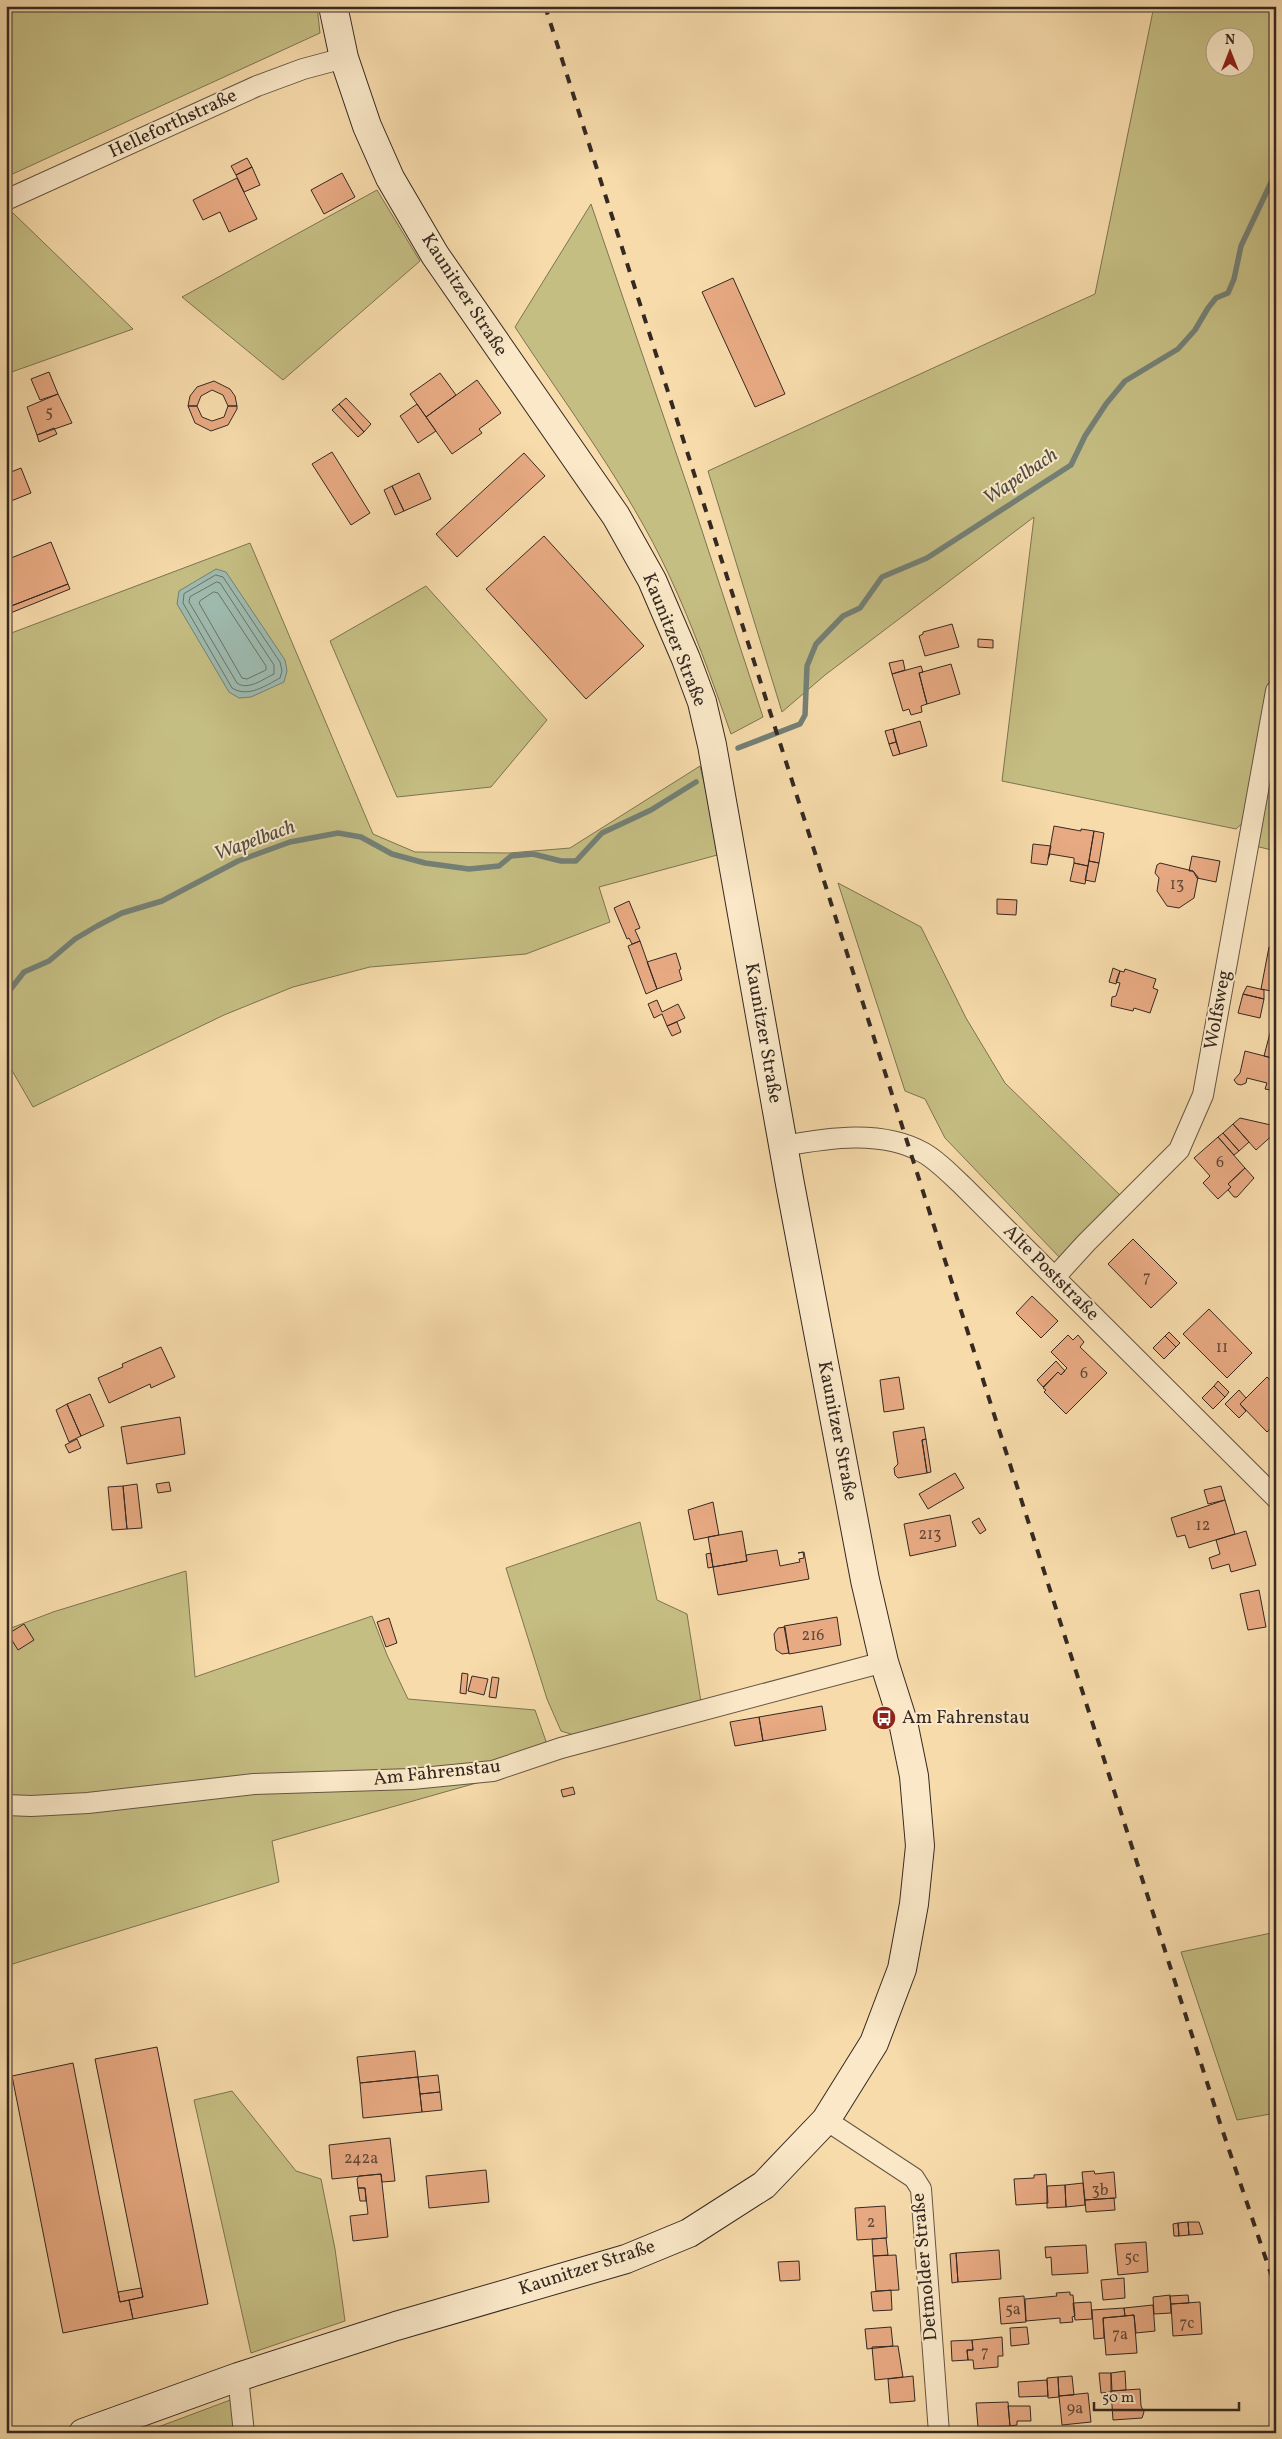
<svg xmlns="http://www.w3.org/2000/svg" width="1282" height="2439" viewBox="0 0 1282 2439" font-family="Vollkorn,serif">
  <rect width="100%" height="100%" fill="#f7dbab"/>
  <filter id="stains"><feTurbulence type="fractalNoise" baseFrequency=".004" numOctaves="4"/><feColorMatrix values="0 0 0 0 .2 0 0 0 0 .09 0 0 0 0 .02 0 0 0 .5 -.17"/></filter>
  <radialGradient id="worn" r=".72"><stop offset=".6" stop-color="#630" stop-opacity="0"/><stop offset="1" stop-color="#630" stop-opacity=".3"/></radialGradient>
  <path fill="#c5be83" stroke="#7d7452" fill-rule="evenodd" d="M6,6H317L320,33L6,177Z
    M1154,6H1276V646L1245,821L1236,829L1002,781L1034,517L825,675L782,712L708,471L1095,294ZM1214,38H1244V68H1214Z
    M377,190L420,261L283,380L182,297Z
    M591,204L688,488L763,717L731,734C712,680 693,626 669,575C628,487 568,408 515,327Z
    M13,213L133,329L6,374V216Z
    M250,543L373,834L415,852L509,853L570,848L700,766L721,854L599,887L610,922L526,954L370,967L293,987L224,1015L33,1107L6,1060V635Z
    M426,586L547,720L491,787L397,797L330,641Z
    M1276,742V851L1255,846Z
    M838,883L921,927L966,1018L1005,1083L1122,1197L1062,1260L945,1138L925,1099L905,1091Z
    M640,1522L657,1600L687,1614L701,1702L577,1736L561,1731L547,1699L506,1568Z
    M186,1571L195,1677L372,1616L387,1655L408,1699L535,1710L548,1747L480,1782L272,1841L279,1882L6,1966V1630L53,1612Z
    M1276,1932V2113L1237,2120L1181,1952Z
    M232,2091L296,2171L321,2179L335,2249L345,2321L251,2353L194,2100Z
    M233,2399L237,2433H142Z"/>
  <path fill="#9ebaae" stroke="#748076" d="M216,569L226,572L285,660L287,671L284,682L251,697L239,698L229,692L177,604L179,591Z"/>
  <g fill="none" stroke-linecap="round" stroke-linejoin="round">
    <path stroke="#6a7268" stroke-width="1" d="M216,575L223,577L280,662L282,671L280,678C265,686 248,698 232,688L183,603L184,594Z
      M217,582L220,583L274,665V674C263,679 248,691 237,683L189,602L190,597Z
      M214,592L218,593L266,666V670L247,679L242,678L199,603L200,601Z"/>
    <path stroke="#748076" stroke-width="5.5" d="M738,748L800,724L805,715L807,666L816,644L843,616L860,608L882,577L927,558L1071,465L1085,436L1106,404L1125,381L1178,349L1195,330L1208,308L1216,298L1228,293L1234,279L1241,246L1276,172
      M6,995L24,972L49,961L75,939L97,926L122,913L162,901L238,861L290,842L338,833L361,837L392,854L425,863L469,869L499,866L511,856L533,854L561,861H576L602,833L651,810L696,782"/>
  </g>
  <path fill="#e8aa83" stroke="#352922" d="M247,158L252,167L236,175L231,166Z
    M252,167L260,185L244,192L236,175Z
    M342,173L355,197L324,214L311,190Z
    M237,178L257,219L229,232L220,212L203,220L193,200Z
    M733,278L785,394L755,407L702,292Z
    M49,372L58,394L40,400L31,379Z
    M440,373L456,395L426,417L410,394Z
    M477,380L501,413L479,429L482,433L452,454L426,417Z
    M214,381L230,389L235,396L237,406H228L223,395L212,390L201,396L197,406H188L190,396L197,387Z
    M58,394L72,423L37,435L27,407Z
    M346,398L371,424L364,432L339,404Z
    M339,404L364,432L358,437L332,410Z
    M417,404L436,431L418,443L400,416Z
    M188,406H197L202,417L212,421L224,417L228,406H237V409L228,425L211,431L195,423Z
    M54,428L57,434L39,442L37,435Z
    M332,452L370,513L351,525L312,464Z
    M524,453L545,476L457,557L436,534Z
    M21,468L31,493L6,503V474Z
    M419,473L431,499L404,511L392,486Z
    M392,486L404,511L395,515L384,490Z
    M544,536L644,646L586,699L486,589Z
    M51,542L68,584L6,608V560Z
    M68,584L70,589L8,614L6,608Z
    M952,624L959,647L925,656L919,636L923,634V632Z
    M978,639L993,640V648L978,647Z
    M903,660L905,670L892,674L889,663Z
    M951,664L960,694L927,704L919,673Z
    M921,666L923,672L919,673L927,704L921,706L922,712L911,715L909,709L903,711L892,674Z
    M920,721L927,746L900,754L893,729Z
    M893,729L896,742L889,744L885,731Z
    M896,742L900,754L893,756L889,744Z
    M1054,826L1081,831V829L1094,831L1088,866L1074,863V858L1050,854L1048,859Z
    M1094,831L1104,833L1099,863L1089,861Z
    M1033,844L1051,846L1047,865L1031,863Z
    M1192,856L1220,861L1216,882L1197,878L1193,871H1189Z
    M1089,861L1099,863L1095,882L1085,880Z
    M1074,863L1088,866L1085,884L1070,881Z
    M1160,863L1193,871L1198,877L1194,898L1179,908L1167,906L1157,891L1159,878L1155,873L1157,865Z
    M997,899L1017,900L1016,915L997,914Z
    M629,901L640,928L635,930L640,941L632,944L629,938L627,939L614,908Z
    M640,941L657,989L646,994L628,946Z
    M1269,947L1276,948V992L1261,989Z
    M676,953L681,969L679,970L682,980L657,989L647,962Z
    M1113,968L1120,971L1116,984L1109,982Z
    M1125,969L1156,979L1153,988L1158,990L1150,1013L1134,1008L1133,1011L1111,1006L1112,997L1116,996L1120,983L1116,982L1120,971L1124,972Z
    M1247,986L1264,990V999L1243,994Z
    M1243,994L1264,999L1260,1018L1238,1013Z
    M657,1000L662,1012L678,1004L685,1018L667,1026L662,1014L654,1018L648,1004Z
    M677,1022L681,1032L672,1036L667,1026Z
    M1270,1033L1276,1035V1059L1264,1056Z
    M1245,1051L1276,1059V1091L1265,1089L1267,1083L1247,1078L1246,1083L1241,1085L1237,1084L1234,1080L1240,1073Z
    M1240,1118L1271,1125L1276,1132L1256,1150L1233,1124Z
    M1233,1124L1249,1142L1239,1151L1223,1133Z
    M1223,1133L1239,1151L1234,1155L1218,1137Z
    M1218,1137L1245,1168L1228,1184L1231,1187L1218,1199L1203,1183L1210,1176L1194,1158Z
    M1245,1168L1254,1178L1237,1197H1234L1228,1190L1231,1187L1228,1184Z
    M1133,1239L1177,1283L1151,1308L1108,1264Z
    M1032,1296L1058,1321L1041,1338L1016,1313Z
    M1209,1309L1252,1353L1227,1378L1183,1334Z
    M1169,1332L1180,1343L1176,1347L1165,1336Z
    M1068,1335L1073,1340L1078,1335L1084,1342L1080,1347L1107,1373L1066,1414L1044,1392L1046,1390L1043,1388L1058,1372L1061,1375L1067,1368L1051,1352Z
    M1165,1336L1176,1347L1164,1359L1153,1348Z
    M161,1347L175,1377L151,1388L150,1384L109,1403L98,1378L123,1367L122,1364Z
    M1056,1361L1065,1371L1061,1375L1058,1372L1043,1387L1037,1380Z
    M899,1377L904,1409L884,1412L880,1380Z
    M1267,1377L1276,1386V1423L1267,1432L1240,1404Z
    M1218,1381L1229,1392L1225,1397L1214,1386Z
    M1214,1386L1225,1397L1213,1409L1202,1398Z
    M1239,1390L1246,1398L1240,1404L1246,1411L1239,1418L1225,1404Z
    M90,1394L104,1426L81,1436L67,1404Z
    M67,1404L81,1436L69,1442L56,1410Z
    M180,1417L185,1454L127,1464L121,1427Z
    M924,1427L926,1439L922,1440L927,1473L898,1478L895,1475L894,1468L898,1464L893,1432Z
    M77,1439L81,1448L69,1453L65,1445Z
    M926,1439L931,1472L927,1473L922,1440Z
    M955,1473L964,1488L928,1509L919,1494Z
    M169,1482L171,1491L158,1493L156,1484Z
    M137,1484L142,1528L127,1529L123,1486Z
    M123,1486L127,1529L112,1530L108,1487Z
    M1221,1486L1225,1500L1208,1504L1204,1490Z
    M1225,1500L1235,1534L1189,1548L1185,1535L1177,1537L1171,1518Z
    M713,1502L719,1535L694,1540L688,1510Z
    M950,1515L956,1546L910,1556L904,1524Z
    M979,1518L986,1530L980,1534L972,1522Z
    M742,1531L747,1561L713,1567L708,1537Z
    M1246,1531L1256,1565L1231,1572L1229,1564L1212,1569L1209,1558L1220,1554L1216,1540Z
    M777,1550L780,1566L800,1562L799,1559L804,1558L803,1552L798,1553L804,1552L809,1579L718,1595L713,1567L747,1561L746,1555Z
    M711,1553L713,1567L708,1568L706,1554Z
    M1259,1590L1266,1627L1248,1630L1240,1594Z
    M837,1617L841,1645L789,1654L784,1626Z
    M389,1618L397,1643L386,1647L377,1622Z
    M24,1624L34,1640L18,1650L8,1634Z
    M785,1627L789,1653L782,1654L776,1650L774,1634L778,1628Z
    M1276,1628V1652L1272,1629Z
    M462,1673L468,1674L466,1694L460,1693Z
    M472,1676L488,1679L484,1695L468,1691Z
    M492,1677L499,1678L496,1698L489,1697Z
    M822,1706L826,1730L763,1741L759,1717Z
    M759,1717L763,1741L735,1746L730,1722Z
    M573,1787L575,1794L563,1797L561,1790Z
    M157,2047L208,2304L133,2319L129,2300L143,2297L95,2059Z
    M415,2051L418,2077L360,2083L357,2057Z
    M73,2063L120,2302L129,2300L133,2319L63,2333L12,2076Z
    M438,2075L440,2092L420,2094L418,2077Z
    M418,2077L422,2112L363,2118L360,2083Z
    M440,2092L442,2110L422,2112L420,2094Z
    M390,2138L395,2181L382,2182L381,2174L332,2179L329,2145Z
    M486,2170L489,2202L429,2208L426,2176Z
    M1094,2171L1095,2174L1114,2172L1116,2198L1085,2200L1082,2172Z
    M381,2174L388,2237L353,2241L350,2216L368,2214L365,2188H358L357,2179L359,2176Z
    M1046,2174L1048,2203L1016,2205L1014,2179L1034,2178V2175Z
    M1083,2183L1085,2205L1066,2207L1065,2185Z
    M1065,2185L1066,2207L1047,2208V2186Z
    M358,2188H365L366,2201H360Z
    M1114,2198L1115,2210L1086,2212L1085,2200Z
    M885,2206L887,2238L857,2240L855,2208Z
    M1188,2222H1199L1203,2234L1189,2235Z
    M1188,2222L1189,2235L1179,2236L1178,2223Z
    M1178,2223L1179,2236H1174L1173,2224Z
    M886,2238L888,2255L873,2256L872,2239Z
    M1146,2242L1148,2272L1118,2275L1115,2244Z
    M1086,2245L1088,2273L1052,2275L1051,2257L1046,2258L1045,2247Z
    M999,2250L1001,2279L958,2282L956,2253Z
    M956,2253L958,2282L952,2283L950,2254Z
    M896,2255L899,2290L876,2291L873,2256Z
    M799,2261L800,2280L780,2281L778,2262Z
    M1124,2278L1125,2298L1103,2300L1101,2280Z
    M141,2288L143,2297L120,2302L118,2292Z
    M891,2290L892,2310L873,2311L871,2292Z
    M1070,2292V2295H1073L1075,2316L1072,2317L1073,2322L1060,2323V2318L1026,2321L1025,2299L1057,2296L1056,2293Z
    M1170,2295L1171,2313L1154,2314L1153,2297Z
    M1188,2295L1189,2303L1171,2304L1170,2296Z
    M1024,2296L1026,2322L1001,2324L999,2298Z
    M1091,2302L1092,2319L1075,2320L1073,2303Z
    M1200,2302L1202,2334L1173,2336L1171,2304Z
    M1153,2305L1155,2331L1136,2333L1134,2315L1125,2316L1124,2308Z
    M1124,2308L1125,2316L1103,2318L1104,2338L1094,2339L1092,2310Z
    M1134,2315L1137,2353L1106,2355L1103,2318Z
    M891,2327L893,2346L867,2349L865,2329Z
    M1027,2327L1029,2344L1011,2346L1010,2328Z
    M1002,2337L1003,2356H998V2367L974,2369L973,2360H968L967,2350H973L972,2340Z
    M972,2340L973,2350H967L968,2360L952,2361L951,2341Z
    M898,2346L903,2377L875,2380L872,2347Z
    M1125,2371L1126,2390L1112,2391L1111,2373Z
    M1099,2373H1111V2392L1101,2393Z
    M913,2376L915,2401L890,2403L888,2379Z
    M1072,2376L1074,2395L1059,2396L1058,2377Z
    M1058,2377L1059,2397L1048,2398L1047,2378Z
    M1047,2380L1048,2396L1019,2397L1018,2382Z
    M1140,2389L1141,2406L1144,2412L1142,2418L1113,2420L1111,2391Z
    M1088,2393L1091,2422L1062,2425L1059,2396Z
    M1008,2402L1010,2426L978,2427L976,2403Z
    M1008,2406H1030L1031,2421H1017V2425L1010,2426Z
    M1276,2424V2432L1272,2433L1270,2426Z"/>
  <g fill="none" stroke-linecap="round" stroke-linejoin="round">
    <g stroke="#665644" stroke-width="22">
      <path id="street" d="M6,200L257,86L303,69L344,58
        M783,1146C828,1138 882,1129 924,1153C938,1161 950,1174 962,1185L1276,1498
        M1055,1277L1086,1243L1179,1150L1203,1095L1276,691
        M6,1805L31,1806L88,1803L254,1784L412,1779L493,1771L561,1748L884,1662
        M826,2120L914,2178L921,2189L939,2433
        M238,2377L244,2433"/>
    </g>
    <g stroke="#352922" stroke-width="30">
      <path id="secondary" d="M83,2433L238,2377L396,2326L626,2259L689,2233L764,2185L826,2120L874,2043L902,1969L914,1904L920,1846L914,1776L903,1722L884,1662L865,1580L790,1184L712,745L702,702L686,659L652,580L616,516L435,255L390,178L367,126L344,58L333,6"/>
    </g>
    <use href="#street" stroke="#fae8c8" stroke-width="20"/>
    <use href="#secondary" stroke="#fae8c8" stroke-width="28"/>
    <path stroke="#352922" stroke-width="4" stroke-dasharray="9 9" stroke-linecap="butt" d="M545,6L1220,2123L1276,2289"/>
  </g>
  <defs>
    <g id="bus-disc" transform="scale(1.25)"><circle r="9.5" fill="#8f2418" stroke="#fae8c8"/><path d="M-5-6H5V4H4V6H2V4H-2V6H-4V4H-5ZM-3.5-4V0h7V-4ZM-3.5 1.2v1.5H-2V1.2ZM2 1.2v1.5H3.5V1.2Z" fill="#fff"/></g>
  </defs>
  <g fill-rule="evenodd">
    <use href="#bus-disc" x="884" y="1718"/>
  </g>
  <g text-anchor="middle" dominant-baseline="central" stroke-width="4" stroke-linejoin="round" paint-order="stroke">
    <g font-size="16" fill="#62493a">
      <text x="49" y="413">5</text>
      <text x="1177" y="885">13</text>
      <text x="1220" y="1163">6</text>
      <text x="1147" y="1278">7</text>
      <text x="1222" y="1348">11</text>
      <text x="1084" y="1374">6</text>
      <text x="1203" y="1526">12</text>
      <text x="930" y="1535">213</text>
      <text x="813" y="1636">216</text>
      <text x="361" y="2159">242a</text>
      <text x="1100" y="2191">3b</text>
      <text x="871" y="2223">2</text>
      <text x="1132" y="2258">5c</text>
      <text x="1013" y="2310">5a</text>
      <text x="1187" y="2324">7c</text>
      <text x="1120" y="2335">7a</text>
      <text x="985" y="2353">7</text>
      <text x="1075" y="2409">9a</text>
    </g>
    <g font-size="19" fill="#352922" stroke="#fae8c8">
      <text transform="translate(173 124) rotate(-25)">Helleforthstraße</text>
      <text transform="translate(464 295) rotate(57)">Kaunitzer Straße</text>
      <text transform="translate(674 640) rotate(68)">Kaunitzer Straße</text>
      <text transform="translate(1218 1010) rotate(-80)">Wolfsweg</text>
      <text transform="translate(763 1033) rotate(80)">Kaunitzer Straße</text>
      <text transform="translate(1051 1273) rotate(45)">Alte Poststraße</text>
      <text transform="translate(837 1431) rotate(79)">Kaunitzer Straße</text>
      <text transform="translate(437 1773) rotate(-6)">Am Fahrenstau</text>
      <text transform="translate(925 2267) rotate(-95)">Detmolder Straße</text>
      <text transform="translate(587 2268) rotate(-18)">Kaunitzer Straße</text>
    </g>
    <g font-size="19" fill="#352922" stroke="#fae8c8" text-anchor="start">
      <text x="902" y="1718">Am Fahrenstau</text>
    </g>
    <g font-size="20" font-style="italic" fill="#4f4d45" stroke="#fae8c8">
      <text transform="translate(1021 477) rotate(-34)">Wapelbach</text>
      <text transform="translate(255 841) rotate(-20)">Wapelbach</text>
    </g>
  </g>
  <rect width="1282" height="2439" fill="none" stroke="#f7dbab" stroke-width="25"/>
  <rect x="8" y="8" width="1267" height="2424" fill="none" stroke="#352922" stroke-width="2.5"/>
  <rect x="12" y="12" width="1257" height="2414" fill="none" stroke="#352922"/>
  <g transform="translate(1230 52)"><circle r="24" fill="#fae8c8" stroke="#ab9c86"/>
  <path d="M0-4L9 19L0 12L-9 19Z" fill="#8f2418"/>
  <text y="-8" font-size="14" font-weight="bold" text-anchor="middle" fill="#352922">N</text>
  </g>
  <path d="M1094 2402v8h145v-8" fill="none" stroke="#352922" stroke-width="2.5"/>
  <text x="1102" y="2402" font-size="15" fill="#352922" stroke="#fae8c8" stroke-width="4" paint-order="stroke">50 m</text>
  <rect width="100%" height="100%" filter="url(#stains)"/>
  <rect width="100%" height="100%" fill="url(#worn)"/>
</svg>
